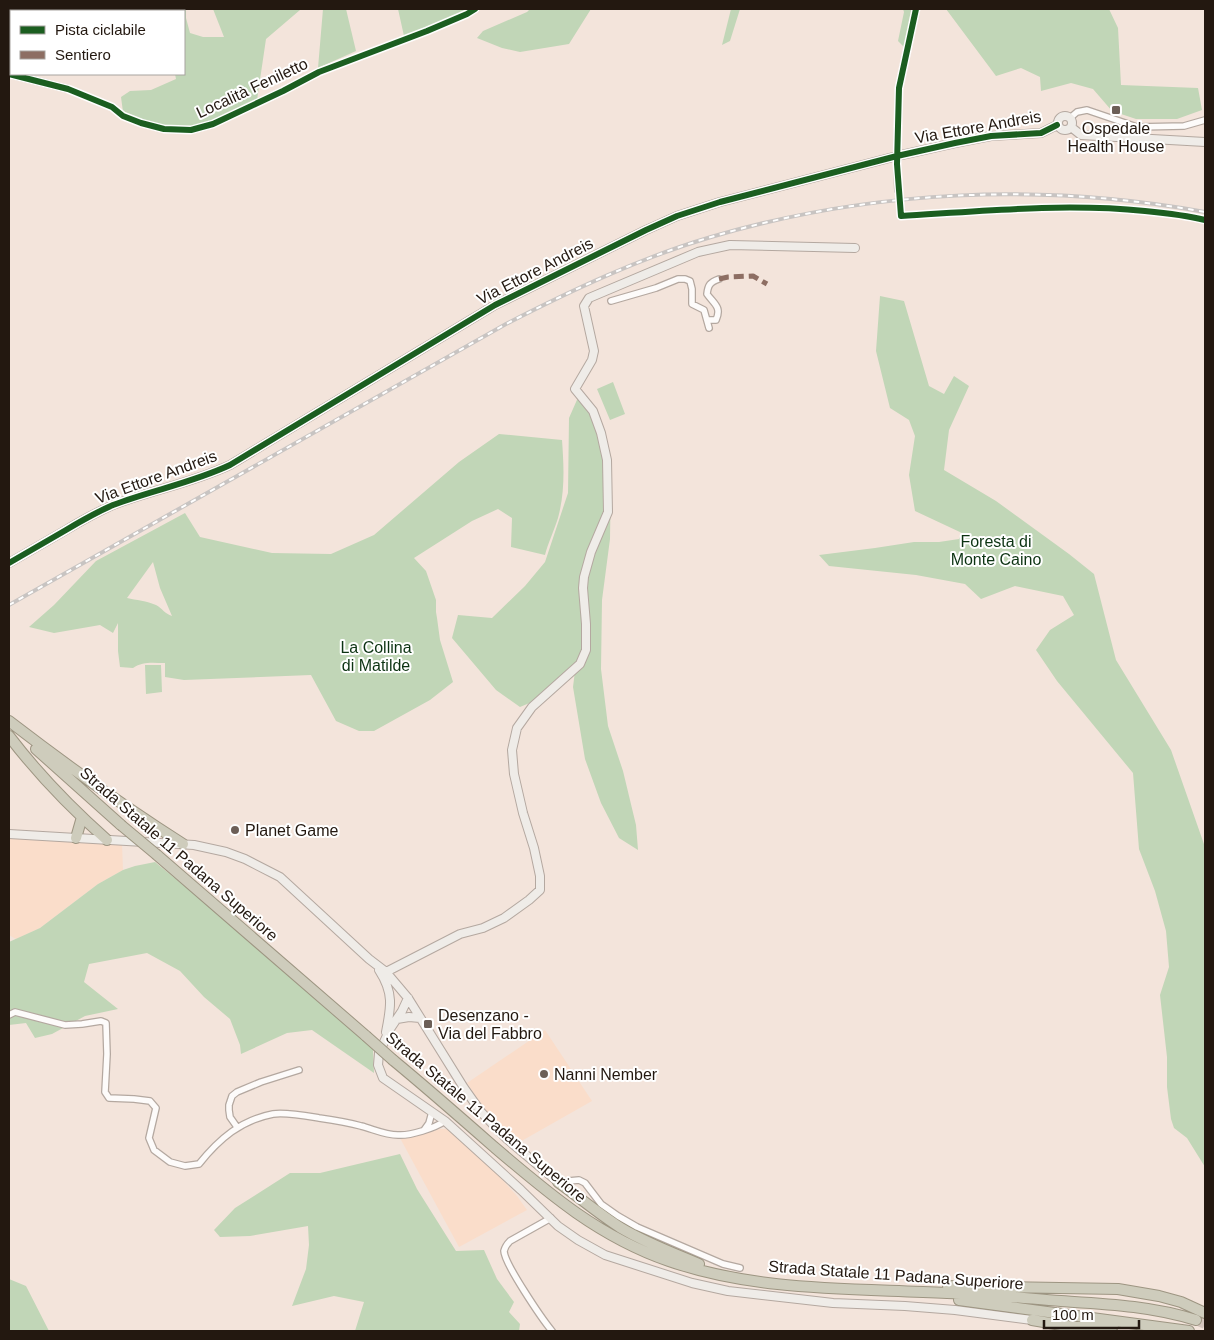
<svg xmlns="http://www.w3.org/2000/svg" width="1214" height="1340" viewBox="0 0 1214 1340" font-family="Arial,sans-serif">
  <rect width="100%" height="100%" fill="#f3e4db"/>
  <path fill="#faddca" d="M9,836L76,842L122,844L123,870L98,884L40,928L16,939L9,935Z
    M545,1030L592,1101L518,1143L502,1129L485,1110L467,1083Z
    M440,1129H446L468,1142L517,1196L527,1210L459,1247L400,1138L420,1135Z"/>
  <path fill="#c1d6b7" fill-rule="evenodd" d="M166,9H189L186,10V18L190,33L203,37H224L213,9H304L300,10L266,39L257,100L245,109L207,125L186,127L155,125L139,121L123,112L121,97L130,91L151,90L176,79L175,74H184V11H165Z
    M323,9H346L356,51L318,68Z
    M398,9H468L439,22L404,36Z
    M530,9H591L569,44L520,52L502,48L477,38L483,31L527,12Z
    M731,9H740L730,41L722,45Z
    M903,9H912L905,48L898,41L904,12Z
    M946,9H1109L1118,28L1121,85L1198,88L1202,110L1177,119H1136L1112,111L1093,89L1071,83L1041,91L1040,77L1021,68L996,76Z
    M880,296L904,301L929,386L944,394L954,376L969,386L949,430L944,470L996,501L1069,554L1094,574L1116,660L1171,750L1205,847V1167L1187,1138L1174,1128L1171,1119L1167,1087V1057L1160,995L1169,967L1166,931L1155,891L1139,849L1133,773L1057,681L1036,650L1050,630L1074,615L1063,596L1015,586L981,599L965,584L916,575L829,566L819,555L875,548L914,542H939L959,539L962,533L915,511L909,475L915,436L909,420L890,408L876,351Z
    M613,382L625,414L610,420L597,389Z
    M580,393L585,396L611,471L610,539L602,600L601,669L608,726L623,771L636,825L638,850L619,838L601,803L585,759L573,687L575,671L551,694L520,707L496,690L452,638L458,615L492,618L525,586L545,562L568,493L569,418Z
    M499,434L562,440C564,467 565,492 558,518C554,531 548,543 545,555L511,547L512,518L498,509L472,521L414,558L426,571L436,600V612L437,618L440,640L453,682L430,700L374,731H359L336,721L311,675L184,680L165,677V663C153,663 143,661 133,668L120,667L118,651V623L113,633L100,625L54,633L29,627L54,605L96,561L185,513L200,537L272,553L331,554L374,535L459,462ZM153,562L160,588L172,616C165,614 162,608 156,605C147,601 136,600 127,598Z
    M145,665H161L162,692L146,694Z
    M155,862L253,942L373,1049L374,1073L312,1030L287,1033L241,1054L240,1045L230,1019L204,997L180,971L147,953L89,964L84,982L118,1009L85,1016L52,1034L35,1038L26,1023L9,1025V942L40,928L98,884L123,870L135,866Z
    M400,1154L417,1189L456,1251L484,1250L497,1279L514,1302L509,1312L520,1324L519,1331H355L364,1302L334,1296L292,1306L306,1269L309,1245L308,1226L250,1236L220,1237L214,1230L235,1208L290,1173H320Z
    M9,1279L26,1286L49,1331H9Z"/>
  <g fill="none" stroke-linecap="round" stroke-linejoin="round">
    <path stroke="#d4c5bd" stroke-width="5.5" stroke-dasharray="5.5 3" stroke-linecap="butt" d="M898,190L901,216"/>
    <path stroke="#d4c5bd" stroke-width="10" stroke-dasharray="10 5" stroke-linecap="butt" d="M1196,1320L1205,1324"/>
    <g stroke="#b4a8a0" stroke-width="8">
      <path id="street" d="M9,74L68,89L112,107L123,116L141,123L164,129L191,130L213,124L283,91L319,72L427,31L467,14L475,9
        M1070,118L1077,112L1087,110L1137,127L1184,126L1205,120
        M898,190L897,164L899,88L916,9
        M611,301L656,288L678,279H685L690,281L692,289V304L704,310L709,328
        M707,320H716C722,307 714,304 707,294C708,285 710,282 719,279
        M9,1015L15,1012L65,1025L82,1024L101,1021L106,1023L107,1054L105,1092L109,1098L134,1099L150,1101L156,1108L149,1138L154,1150L170,1162L185,1166L199,1164C219,1139 241,1120 273,1114C285,1112 307,1116 319,1118C333,1120 347,1122 361,1126C373,1129 385,1135 398,1135C410,1136 435,1128 445,1121
        M237,1127L230,1117L229,1110V1105L232,1096L237,1092L261,1082L299,1070
        M424,1130L429,1123L432,1112
        M558,1182L579,1180L585,1183L601,1204L618,1216L637,1227L723,1264L740,1268
        M551,1218L510,1241C507,1244 505,1247 504,1251C504,1263 542,1319 552,1331"/>
    </g>
    <g stroke="#b4a8a0" stroke-width="10">
      <path id="secondary" d="M1058 123a7 7 0 1 1 14 0a7 7 0 1 1-14 0Z
        M1071,127L1081,135L1205,142
        M9,563C28,552 47,541 66,530C81,521 97,512 113,505C152,490 192,483 230,465L495,305L646,230L677,216L720,202L897,156L955,143L991,136L1041,133L1057,125
        M9,834L194,845L226,852L245,859L280,877L369,959L386,972L408,998L464,1088L481,1112L507,1139L558,1182
        M379,970C394,993 391,1007 386,1032
        M386,972L460,934L483,928L504,918L529,900L540,890V876L534,848L523,813L514,774L512,750L517,728L532,707L580,664L586,650V624L583,588L584,577L591,552L608,512L607,460L601,433L593,411L575,389L592,360L594,351L584,306L589,298L698,252L730,245L855,248
        M408,998L402,1011L390,1029L379,1053L378,1065L383,1078L445,1121L521,1190L558,1226L578,1240L605,1255L692,1283L728,1291L833,1303L905,1306L955,1310L1032,1320
        M397,1019L409,1017L420,1018"/>
    </g>
    <g stroke="#9d9582" stroke-width="12">
      <path id="highway" d="M9,721C65,764 123,806 183,844
        M9,736C38,774 71,808 107,840
        M36,749L121,825
        M76,838L82,817
        M157,855L366,1036
        M393,1060C427,1088 460,1117 493,1146C548,1193 599,1237 669,1261C758,1292 854,1288 947,1293C985,1294 1023,1298 1061,1301C1107,1304 1152,1306 1196,1320
        M558,1182C579,1197 599,1214 621,1228C646,1243 673,1253 699,1264
        M948,1286L1118,1289L1159,1296L1181,1302L1205,1313
        M959,1300L1189,1331
        M1032,1320L1073,1327L1113,1326"/>
    </g>
    <use href="#street" stroke="#fdfbfa" stroke-width="5.5"/>
    <use href="#secondary" stroke="#efece8" stroke-width="8"/>
    <use href="#highway" stroke="#ceccbc" stroke-width="10"/>
    <g stroke="#c8c4c2" stroke-width="4">
      <path id="rail" d="M9,605L506,324C572,290 640,258 711,237C871,190 1041,182 1205,212"/>
    </g>
    <use href="#rail" stroke="#fff" stroke-width="2" stroke-dasharray="5.5" stroke-linecap="butt"/>
    <g stroke="#9d9582" stroke-width="12" stroke-linecap="butt">
      <path id="highway-bridge" d="M121,825L157,855
        M366,1036L393,1060"/>
    </g>
    <use href="#highway-bridge" stroke="#ceccbc" stroke-width="10"/>
    <path stroke="#8d6e63" stroke-width="5" stroke-dasharray="10 5" stroke-linecap="butt" d="M719,279L728,277L753,276L767,284"/>
    <g stroke="#fff" stroke-width="9">
      <path id="cycleway" d="M916,9L899,88L897,164L901,216C982,211 1064,203 1145,211C1166,213 1185,215 1205,220
        M9,74L68,89L112,107L123,116L141,123L164,129L191,130L213,124L283,91L319,72L427,31L467,14L475,9
        M9,563C28,552 47,541 66,530C81,521 97,512 113,505C152,490 192,483 230,465L495,305L646,230L677,216L720,202L897,156L955,143L991,136L1041,133L1057,125"/>
    </g>
    <use href="#cycleway" stroke="#1b5e20" stroke-width="6"/>
  </g>
  <g fill="#6c5f57" stroke="#fff" stroke-width="2">
    <rect x="1111" y="105" width="10" height="10" rx="2.5"/>
    <circle cx="235" cy="830" r="5"/>
    <rect x="423" y="1019" width="10" height="10" rx="2.5"/>
    <circle cx="544" cy="1074" r="5"/>
  </g>
  <g text-anchor="middle" dominant-baseline="central" stroke-width="4" stroke-linejoin="round" paint-order="stroke">
    <g font-size="16" fill="#231810" stroke="#fff">
      <text transform="translate(252 88) rotate(-25)">Località Feniletto</text>
      <text transform="translate(978 127) rotate(-10)">Via Ettore Andreis</text>
      <text transform="translate(535 271) rotate(-27)">Via Ettore Andreis</text>
      <text transform="translate(156 477) rotate(-20)">Via Ettore Andreis</text>
      <text transform="translate(179 854) rotate(41)">Strada Statale 11 Padana Superiore</text>
      <text transform="translate(486 1117) rotate(40)">Strada Statale 11 Padana Superiore</text>
      <text transform="translate(896 1275) rotate(4)">Strada Statale 11 Padana Superiore</text>
    </g>
    <g font-size="16" fill="#231810" stroke="#fff" text-anchor="start">
      <text x="1116" y="128" text-anchor="middle">Ospedale<tspan x="1116" dy="18">Health House</tspan></text>
      <text x="245" y="830">Planet Game</text>
      <text x="438" y="1015">Desenzano -<tspan x="438" dy="18">Via del Fabbro</tspan></text>
      <text x="554" y="1074">Nanni Nember</text>
    </g>
    <g font-size="16" fill="#0c3312" stroke="#fff">
      <text x="996" y="541">Foresta di<tspan x="996" dy="18">Monte Caino</tspan></text>
      <text x="376" y="647">La Collina<tspan x="376" dy="18">di Matilde</tspan></text>
    </g>
  </g>
  <rect width="1214" height="1340" fill="none" stroke="#231810" stroke-width="20"/>
  <rect x="10" y="10" width="175" height="65" fill="#ffffff" stroke="#a7a39f"/>
  <rect x="20" y="26" width="25" height="8" fill="#1b5e20" stroke="#a7a39f"/>
  <text x="55" y="35" font-size="15" fill="#231810">Pista ciclabile</text>
  <rect x="20" y="51" width="25" height="8" fill="#8d6e63" stroke="#a7a39f"/>
  <text x="55" y="60" font-size="15" fill="#231810">Sentiero</text>
  <path d="M1044 1320v8h95v-8" fill="none" stroke="#231810" stroke-width="2.5"/>
  <text x="1052" y="1320" font-size="15" fill="#231810" stroke="#ffffff" stroke-width="4" paint-order="stroke">100 m</text>
</svg>
